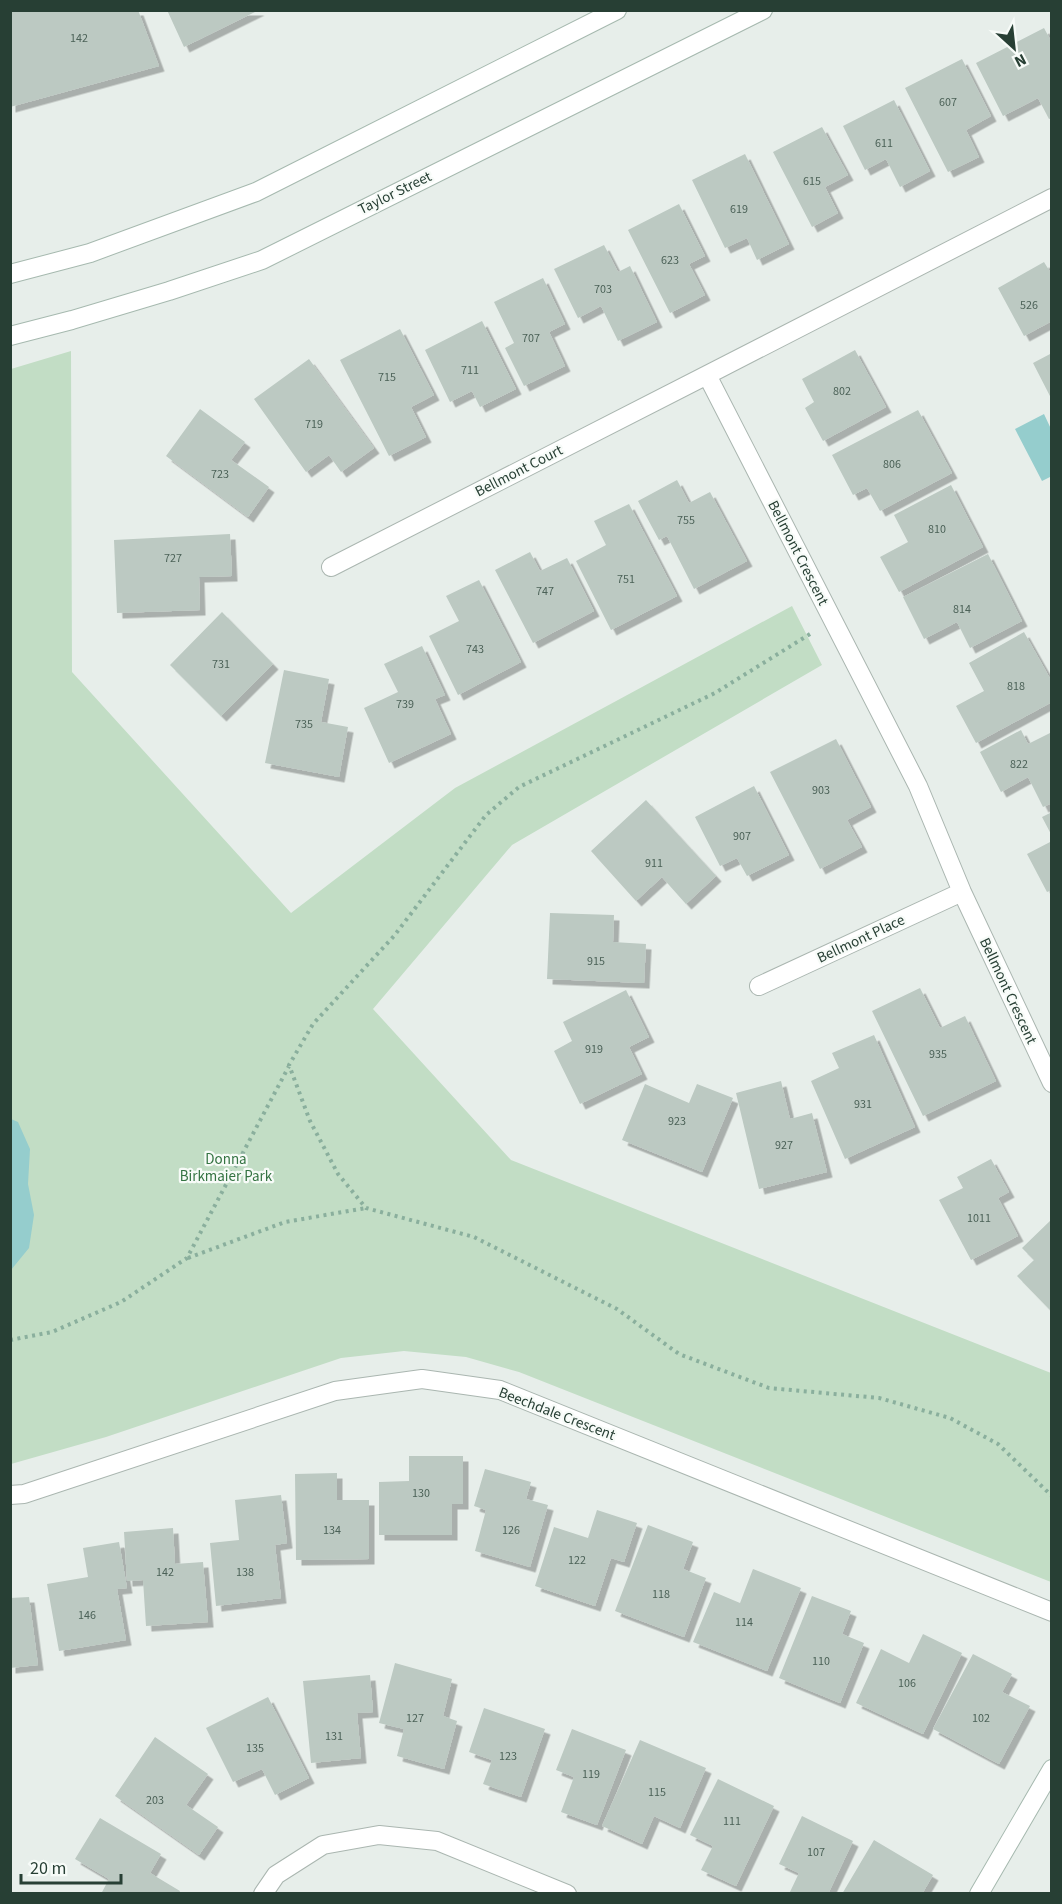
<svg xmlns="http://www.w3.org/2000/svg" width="1062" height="1904" viewBox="0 0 1062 1904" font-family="'Source Sans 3',sans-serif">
  <defs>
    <filter id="shadow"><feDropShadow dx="5.5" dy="5.5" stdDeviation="0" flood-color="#0004"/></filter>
  </defs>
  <rect width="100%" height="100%" fill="#e7eeea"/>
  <path fill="#c2ddc5" d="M71,351L72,672L291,913L455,788L792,606L822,665L512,845L373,1009L511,1160L1051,1373V1582L519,1372L466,1357L404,1351L341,1358L106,1437L11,1464V369Z"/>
  <path fill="#95cdcd" d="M1044,414L1051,429L1052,476L1042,481L1015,429Z
    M11,1119L18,1122L30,1149L28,1184L34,1215L29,1248L11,1270Z"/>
  <path fill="#bcc9c2" filter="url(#shadow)" d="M10,10H138L159,66L10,107Z
    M167,10H259L184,47Z
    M1044,28L1052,43V118L1049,119L1038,98L1003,116L976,63Z
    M962,59L991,116L966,130L979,157L948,172L905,88Z
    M894,100L930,171L900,187L886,159L865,170L843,126Z
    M822,127L848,175L825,187L838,213L812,227L773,152Z
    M745,154L789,244L757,260L747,238L725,248L692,180Z
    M679,204L705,256L689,264L705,295L670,313L628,230Z
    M604,245L618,272L630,266L657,322L618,341L601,306L578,318L554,269Z
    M1044,262L1052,275V321L1024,336L998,288Z
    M543,278L565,324L549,332L565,366L524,386L505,348L514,343L494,302Z
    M482,321L516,389L480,407L472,391L450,402L425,350Z
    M400,329L434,395L411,407L426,437L389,456L340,360Z
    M855,350L886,407L823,441L805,408L814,402L802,379Z
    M1052,353V400L1033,363Z
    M309,359L374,448L341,472L329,455L306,472L254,399Z
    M200,409L245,442L231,460L269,487L248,517L166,456Z
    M918,410L952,473L880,511L867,488L853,495L832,455Z
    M677,480L689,503L710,492L747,561L694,589L667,536L659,540L638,501Z
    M951,485L983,547L899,592L880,557L908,542L894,515Z
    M629,504L677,596L611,630L576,561L606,545L594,521Z
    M230,534L232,576L199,577L200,610L117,613L114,540Z
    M530,552L540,571L567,558L594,611L533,643L495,570Z
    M988,554L1022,621L970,648L957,622L924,639L903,597Z
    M479,580L521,662L458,695L429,636L459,621L446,596Z
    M222,612L273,664L221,716L170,665Z
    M1024,632L1052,682V702L976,743L956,706L984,691L969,663Z
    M422,646L445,695L435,699L451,734L389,763L364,708L398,692L384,664Z
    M284,670L329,679L321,722L348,727L339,777L265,763Z
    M1021,730L1028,744L1052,732V803L1043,807L1028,777L1001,792L980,752Z
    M836,739L871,807L847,820L862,847L820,869L770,772Z
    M754,786L789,855L747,876L737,858L720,866L695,817Z
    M646,800L716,876L686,904L662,877L636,901L591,851Z
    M1052,812V836L1042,817Z
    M1052,841V890L1047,892L1027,854Z
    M550,913L614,915L613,942L646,944L644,983L547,979Z
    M920,988L940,1028L965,1016L996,1081L923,1116L872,1011Z
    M626,990L649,1037L629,1047L642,1074L580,1104L554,1051L572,1041L563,1022Z
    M874,1035L915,1127L845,1159L811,1081L839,1068L832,1053Z
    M781,1081L790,1119L812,1113L827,1172L759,1189L736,1093Z
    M645,1084L689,1103L697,1084L733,1098L702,1172L622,1140Z
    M991,1159L1009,1192L998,1198L1018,1236L971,1260L939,1200L963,1188L957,1177Z
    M1052,1219V1309L1050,1310L1017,1276L1034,1260L1022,1248Z
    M409,1456H463V1504H452V1535H379V1482L409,1481Z
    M485,1469L531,1482L526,1499L548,1505L530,1567L475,1551L486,1510L474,1506Z
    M337,1473V1500H369V1559L296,1560L295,1474Z
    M281,1495L287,1543L275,1545L281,1598L216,1606L210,1543L239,1540L235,1500Z
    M597,1510L637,1523L624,1562L611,1558L595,1606L535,1586L554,1527L588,1538Z
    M648,1525L693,1542L683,1569L706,1578L684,1637L615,1611Z
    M173,1528L175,1564L203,1562L208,1622L146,1626L143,1580L127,1581L124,1532Z
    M119,1542L127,1588L117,1589L126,1640L59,1651L47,1584L88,1577L83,1548Z
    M753,1569L801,1588L767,1671L693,1642L714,1592L740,1603Z
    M812,1596L851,1611L842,1634L864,1643L840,1703L779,1678Z
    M29,1597L38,1665L10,1668V1598Z
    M923,1634L962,1653L923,1734L856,1703L881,1649L909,1663Z
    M973,1654L1012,1674L1002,1692L1030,1706L999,1764L933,1729Z
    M395,1663L452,1679L443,1716L457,1721L444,1769L397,1756L404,1729L379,1723Z
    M370,1675L373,1712L357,1713L361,1758L311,1763L303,1681Z
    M268,1697L309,1778L275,1795L262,1769L233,1782L206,1728Z
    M484,1708L545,1729L521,1797L483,1784L492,1760L469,1752Z
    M572,1729L626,1750L597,1825L561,1812L574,1777L556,1770Z
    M155,1737L208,1774L186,1805L218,1827L199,1855L115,1796Z
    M640,1740L706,1768L680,1828L654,1816L642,1844L602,1826Z
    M718,1779L774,1806L736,1886L701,1870L713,1846L690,1835Z
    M802,1816L853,1841L828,1894H789L799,1873L779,1864Z
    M100,1818L161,1854L150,1873L180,1891L179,1894H101L109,1879L75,1859Z
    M874,1840L933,1875L922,1894H842Z"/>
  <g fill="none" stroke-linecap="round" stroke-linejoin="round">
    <g stroke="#aab6b0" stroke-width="20">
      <path id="street" d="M1052,198L707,375L918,786L962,892L1052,1083
        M331,567L707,375
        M759,986L962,892
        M10,1495L24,1494L335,1391L422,1379L500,1390L1052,1612
        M263,1894L276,1875L323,1845L379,1835L437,1841L567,1894"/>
    </g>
    <g stroke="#a6b9af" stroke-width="20">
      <path id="secondary" d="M10,274L90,253L256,192L617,10
        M10,336L72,320L169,291L262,260L763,10
        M979,1894L1052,1769"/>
    </g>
    <path stroke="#8aaf9d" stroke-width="4" stroke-dasharray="3 4.5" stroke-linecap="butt" d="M810,634L715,693L519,787L486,815L394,936L313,1024L289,1065L310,1121L338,1174L366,1208L474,1237L617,1309L679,1354L769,1388L879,1398L950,1418L998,1444L1052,1496
      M188,1258L285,1222L366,1208
      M10,1340L52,1332L121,1302L187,1258L289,1066"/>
    <use href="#street" stroke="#fff" stroke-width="18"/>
    <use href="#secondary" stroke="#fff" stroke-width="18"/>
  </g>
  <g text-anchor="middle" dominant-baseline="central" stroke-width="4.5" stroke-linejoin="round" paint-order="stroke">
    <g font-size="12" fill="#4c6258">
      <text x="79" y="38">142</text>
      <text x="948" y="102">607</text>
      <text x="884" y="143">611</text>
      <text x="812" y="181">615</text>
      <text x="739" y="209">619</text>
      <text x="670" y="260">623</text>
      <text x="603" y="289">703</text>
      <text x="1029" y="305">526</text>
      <text x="531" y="338">707</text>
      <text x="470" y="370">711</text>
      <text x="387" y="377">715</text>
      <text x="842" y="391">802</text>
      <text x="314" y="424">719</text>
      <text x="892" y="464">806</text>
      <text x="220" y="474">723</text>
      <text x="686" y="520">755</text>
      <text x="937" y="529">810</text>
      <text x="173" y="558">727</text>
      <text x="626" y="579">751</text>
      <text x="545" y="591">747</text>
      <text x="962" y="609">814</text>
      <text x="475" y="649">743</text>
      <text x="221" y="664">731</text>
      <text x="1016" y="686">818</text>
      <text x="405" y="704">739</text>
      <text x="304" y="724">735</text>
      <text x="1019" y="764">822</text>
      <text x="821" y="790">903</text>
      <text x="742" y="836">907</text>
      <text x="654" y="863">911</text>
      <text x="596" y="961">915</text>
      <text x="594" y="1049">919</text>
      <text x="938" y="1054">935</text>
      <text x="863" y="1104">931</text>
      <text x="677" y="1121">923</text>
      <text x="784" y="1145">927</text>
      <text x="979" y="1218">1011</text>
      <text x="421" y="1493">130</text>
      <text x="332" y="1530">134</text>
      <text x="511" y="1530">126</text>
      <text x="577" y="1560">122</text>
      <text x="165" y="1572">142</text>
      <text x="245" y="1572">138</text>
      <text x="661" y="1594">118</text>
      <text x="87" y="1615">146</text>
      <text x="744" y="1622">114</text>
      <text x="821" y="1661">110</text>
      <text x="907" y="1683">106</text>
      <text x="415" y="1718">127</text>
      <text x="981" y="1718">102</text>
      <text x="334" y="1736">131</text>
      <text x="255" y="1748">135</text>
      <text x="508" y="1756">123</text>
      <text x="591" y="1774">119</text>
      <text x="657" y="1792">115</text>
      <text x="155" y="1800">203</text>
      <text x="732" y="1821">111</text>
      <text x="816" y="1852">107</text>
    </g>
    <g font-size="15" fill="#273f34" stroke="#f7fbf8">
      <text transform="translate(395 193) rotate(-26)">Taylor Street</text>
      <text transform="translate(519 471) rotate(-27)">Bellmont Court</text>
      <text transform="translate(798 553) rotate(63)">Bellmont Crescent</text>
      <text transform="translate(861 939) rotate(-25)">Bellmont Place</text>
      <text transform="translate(1008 991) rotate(65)">Bellmont Crescent</text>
      <text transform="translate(557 1414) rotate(21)">Beechdale Crescent</text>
    </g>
    <g font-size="15" fill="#347342" stroke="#f7fbf8">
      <text x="226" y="1159">Donna<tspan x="226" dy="17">Birkmaier Park</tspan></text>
    </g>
  </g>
  <rect width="1062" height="1904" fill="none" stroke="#273f34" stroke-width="24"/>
  <g transform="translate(1014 48) rotate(153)" stroke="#f7fbf8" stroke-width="4.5" paint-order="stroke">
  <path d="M0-4.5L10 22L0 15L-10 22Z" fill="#273f34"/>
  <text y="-9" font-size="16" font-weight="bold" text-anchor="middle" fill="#273f34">N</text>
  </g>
  <path d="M21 1874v9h100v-9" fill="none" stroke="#273f34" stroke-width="3"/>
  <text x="30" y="1874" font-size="18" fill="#273f34" stroke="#f7fbf8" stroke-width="4.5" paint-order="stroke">20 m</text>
</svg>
